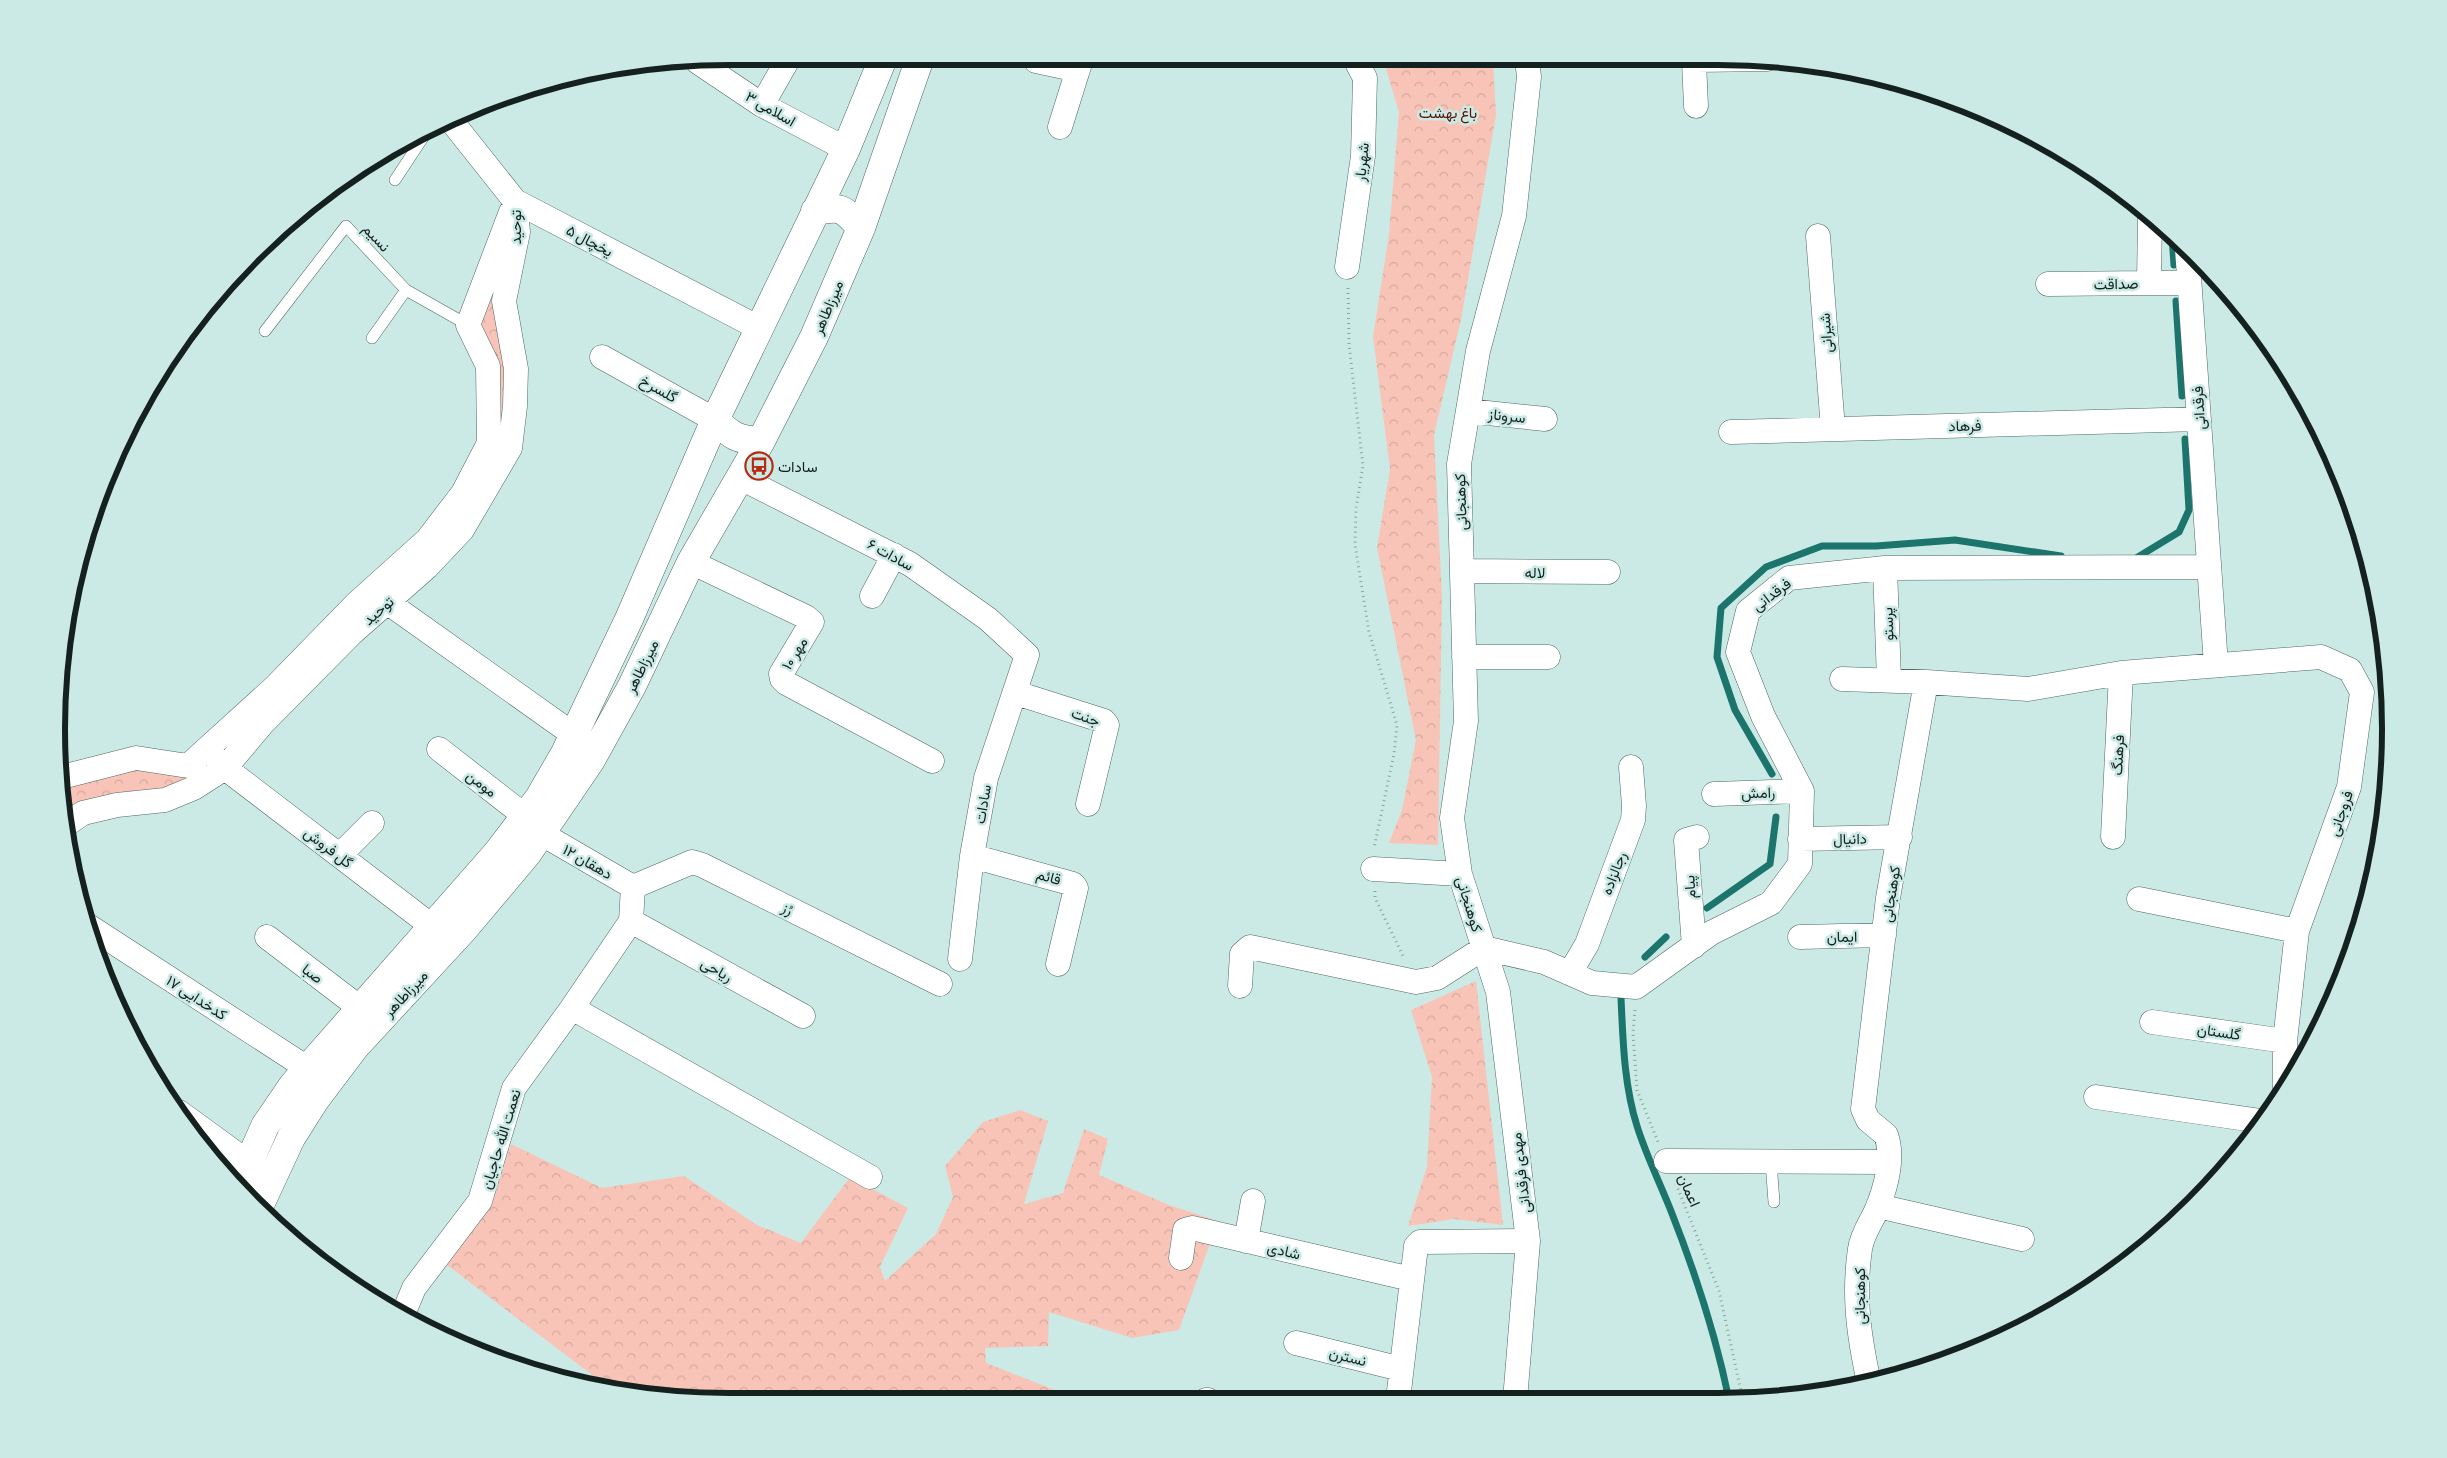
<svg xmlns="http://www.w3.org/2000/svg" width="2447" height="1458" viewBox="0 0 2447 1458" font-family="Commissioner,Vazirmatn,sans-serif">
  <defs>
    <pattern id="forest-crowns" width="20" height="18" patternUnits="userSpaceOnUse" patternTransform="scale(1.25)"><rect width="20" height="18" fill="#f9c4b8"/><path d="M2 6a3 3 0 1 1 6 0M12 15a3 3 0 1 1 6 0" fill="none" stroke="#d5a89e"/></pattern>
  </defs>
  <rect width="100%" height="100%" fill="#cbeae5"/>
  <path fill="url(#forest-crowns)" d="M1383,59H1493L1496,115L1462,315L1434,435L1442,597L1438,845L1389,843L1402,810L1416,740L1377,548L1390,469L1373,337L1389,234L1399,112Z
    M512,216L514,233L500,297L513,369L508,447L461,531L350,631L261,722L223,766L192,786L165,797L107,804L80,811L63,822L60,785L63,782L135,762L186,770L198,760L273,694L381,585L429,542L464,497L491,446L492,368L474,328Z
    M1476,981L1503,1225L1454,1219L1408,1226L1427,1167L1432,1077L1411,1010Z
    M1020,1110L1048,1121L1024,1204L1063,1193L1084,1129L1108,1139L1099,1175L1169,1205L1218,1221L1179,1330L1132,1338L1049,1312L1048,1346L985,1348L986,1363L1081,1400H685L604,1384L447,1265L491,1205L511,1144L602,1188L684,1176L757,1225L801,1243L850,1177L908,1208L880,1267L885,1281L936,1234L953,1197L945,1166L983,1122Z"/>
  <g fill="none" stroke-linecap="round" stroke-linejoin="round">
    <path stroke="#1c756c" stroke-width="7" d="M2172,236L2174,265
      M2176,301L2182,396
      M2133,560L2179,532L2189,510L2185,439
      M1772,774L1735,710L1717,657L1721,608L1766,567L1822,546H1876L1955,540L2061,556
      M1707,908L1770,864L1776,817
      M1645,957L1666,937
      M1621,998C1623,1041 1624,1085 1637,1126C1646,1155 1660,1183 1671,1211C1695,1272 1716,1336 1729,1400"/>
    <g stroke="#4d6965" stroke-width="12">
      <path id="service" d="M395,180L430,127
        M265,331L346,226L406,290L468,325
        M372,338L406,290
        M1771,1162L1774,1202"/>
    </g>
    <g stroke="#4d6965" stroke-width="25">
      <path id="minor" d="M1036,61L1078,70
        M698,62L762,105L846,149
        M762,105L787,61
        M1696,106L1694,62L1696,60L1767,59
        M449,118L515,201L759,328
        M1060,127L1081,60
        M1818,236L1833,429
        M2187,248L2216,665
        M1347,267L1363,156L1365,78L1355,59
        M2149,283H2189
        M2048,284L2149,283L2150,218
        M602,357L715,420
        M1468,411L1545,419
        M1731,432L2199,419
        M739,477L910,564L988,619L1027,655L986,778L972,856L960,959
        M691,562L806,617L812,622L781,674L782,679L786,683L932,761
        M1885,568L1889,680
        M1462,571L1608,572
        M378,591L387,602L574,735
        M872,596L894,555
        M1464,657H1548
        M1842,679L1926,682
        M1016,693L1104,721L1107,725L1088,804
        M439,749L525,816
        M214,756L225,768L433,927
        M60,780L62,777L136,758L188,766L275,687L357,603L427,540L463,493L489,443L488,366L468,325L511,212
        M1714,794L1802,791
        M64,826L83,813L117,805L165,800L194,788L225,768L263,723L352,633L427,567L462,530L510,448L515,406L516,369L504,301L518,232L515,201
        M542,834L633,887
        M2113,837L2121,673
        M1800,839L1900,837
        M340,855L372,823
        M972,856L1073,884L1076,888L1058,964
        M1373,869L1460,874
        M633,887L692,862L702,865L940,984
        M2139,899L2297,931
        M631,921L803,1016
        M87,925L307,1068
        M267,937L360,1008
        M1800,937L1884,935
        M1694,946L1686,840L1697,837
        M1570,973L1587,944L1633,820L1634,806L1631,767
        M1240,986L1242,954L1250,947L1416,982L1437,978L1484,948L1544,962L1592,983L1636,987L1711,933L1771,903L1800,864L1802,791L1763,716L1738,652L1748,611L1789,578L1885,568L2208,567
        M572,1008L870,1177
        M2152,1022L2285,1041
        M2096,1097L2261,1121
        M179,1112L249,1163
        M1666,1161L1889,1162
        M1878,1206L2022,1239
        M1246,1241L1253,1201
        M1181,1258L1185,1230L1192,1228L1411,1279
        M404,1312L414,1288L480,1201L514,1088L572,1008L631,921L633,887
        M1296,1343L1401,1369
        M1869,1383C1859,1336 1853,1297 1860,1249C1862,1234 1872,1221 1878,1207C1886,1186 1894,1157 1886,1135L1868,1120L1863,1109L1888,898L1926,682L2028,689L2121,673L2321,657L2350,670L2362,692L2349,787L2297,931L2285,1041V1089
        M1206,1400H1208
        M1398,1400L1416,1246L1420,1242L1528,1241
        M1515,1400L1528,1241L1498,992L1460,874L1452,818L1466,721L1459,464L1478,351L1514,216L1529,77L1527,59"/>
    </g>
    <g stroke="#4d6965" stroke-width="29">
      <path id="secondary" d="M815,211C842,206 843,208 861,228
        M715,420C732,436 737,440 761,441
        M238,1187L265,1126L293,1085L497,853L539,798L565,753L629,619L715,420L846,149L882,61
        M258,1209L291,1138L315,1100L355,1047L464,929L527,854L591,760L632,686L691,562L761,441L814,337L861,228L919,61"/>
    </g>
    <path stroke="#8ca4a0" stroke-width="3" stroke-dasharray="1 4" stroke-linecap="butt" d="M1348,288L1349,344L1363,466L1356,508L1355,545L1369,632L1397,725L1394,754L1374,848
      M1375,891V898L1403,956
      M1635,1010L1633,1033L1637,1090L1658,1142
      M1676,1184L1719,1291L1743,1400"/>
    <use href="#service" stroke="#fff" stroke-width="11"/>
    <use href="#minor" stroke="#fff" stroke-width="24"/>
    <use href="#secondary" stroke="#fff" stroke-width="28"/>
  </g>
  <defs>
    <g id="bus-ring" transform="scale(1.4375)"><circle r="9.5" fill="#cbeae5" stroke="#b62a11" stroke-width="1.5"/><path d="M-5-6H5V4H4V6H2V4H-2V6H-4V4H-5ZM-3.5-4V0h7V-4ZM-3.5 1.2v1.5H-2V1.2ZM2 1.2v1.5H3.5V1.2Z" fill="#b62a11"/></g>
  </defs>
  <g fill-rule="evenodd">
    <use href="#bus-ring" x="759" y="466"/>
  </g>
  <g text-anchor="middle" dominant-baseline="central" stroke-width="5" stroke-linejoin="round" paint-order="stroke">
    <g font-size="15" fill="#15211f" stroke="#cbeae5">
      <text transform="translate(771 108) rotate(30)">اسلامی ۳</text>
      <text transform="translate(1361 162) rotate(-84)">شهریار</text>
      <text transform="translate(515 227) rotate(-90)">توحید</text>
      <text transform="translate(377 237) rotate(47)">نسیم</text>
      <text transform="translate(590 240) rotate(28)">یخچال ۵</text>
      <text transform="translate(2116 283) rotate(-1)">صداقت</text>
      <text transform="translate(827 307) rotate(-67)">میرزاطاهر</text>
      <text transform="translate(1825 333) rotate(-94)">شیرانی</text>
      <text transform="translate(659 388) rotate(29)">گلسرخ</text>
      <text transform="translate(2198 408) rotate(-94)">فرقدانی</text>
      <text transform="translate(1507 415) rotate(6)">سروناز</text>
      <text transform="translate(1965 425) rotate(-1)">فرهاد</text>
      <text transform="translate(1460 502) rotate(-92)">کوهنجانی</text>
      <text transform="translate(891 554) rotate(29)">سادات ۶</text>
      <text transform="translate(1535 572) rotate(1)">لاله</text>
      <text transform="translate(1771 594) rotate(-37)">فرقدانی</text>
      <text transform="translate(378 610) rotate(-41)">توحید</text>
      <text transform="translate(1887 624) rotate(-92)">پرستو</text>
      <text transform="translate(794 653) rotate(-58)">مهر ۱۰</text>
      <text transform="translate(641 666) rotate(-64)">میرزاطاهر</text>
      <text transform="translate(1086 716) rotate(20)">جنت</text>
      <text transform="translate(2117 755) rotate(-87)">فرهنگ</text>
      <text transform="translate(482 783) rotate(38)">مومن</text>
      <text transform="translate(1758 792) rotate(-2)">رامش</text>
      <text transform="translate(982 804) rotate(-80)">سادات</text>
      <text transform="translate(2340 813) rotate(-71)">فروجانی</text>
      <text transform="translate(1850 838) rotate(-1)">دانیال</text>
      <text transform="translate(329 847) rotate(37)">گل فروش</text>
      <text transform="translate(588 861) rotate(30)">دهقان ۱۲</text>
      <text transform="translate(1613 873) rotate(-69)">رجالزاده</text>
      <text transform="translate(1049 876) rotate(15)">قائم</text>
      <text transform="translate(1689 887) rotate(-94)">پیام</text>
      <text transform="translate(1890 894) rotate(-81)">کوهنجانی</text>
      <text transform="translate(1470 904) rotate(73)">کوهنجانی</text>
      <text transform="translate(788 908) rotate(27)">رُز</text>
      <text transform="translate(1842 936) rotate(-1)">ایمان</text>
      <text transform="translate(717 969) rotate(29)">ریاحی</text>
      <text transform="translate(313 973) rotate(37)">صبا</text>
      <text transform="translate(405 993) rotate(-47)">میرزاطاهر</text>
      <text transform="translate(197 997) rotate(33)">کدخدایی ۱۷</text>
      <text transform="translate(2219 1031) rotate(8)">گلستان</text>
      <text transform="translate(500 1139) rotate(-73)">نعمت الله حاجیان</text>
      <text transform="translate(1520 1173) rotate(-97)">مهدی فرقدانی</text>
      <text transform="translate(1690 1190) rotate(67)">اعمان</text>
      <text transform="translate(1284 1250) rotate(13)">شادی</text>
      <text transform="translate(1859 1296) rotate(-90)">کوهنجانی</text>
      <text transform="translate(1348 1356) rotate(14)">نسترن</text>
    </g>
    <g font-size="15" fill="#591105" stroke="#cbeae5">
      <text x="1448" y="112">باغ بهشت</text>
    </g>
    <g font-size="15" fill="#15211f" stroke="#cbeae5" text-anchor="start">
      <text x="778" y="466">سادات</text>
    </g>
  </g>
  <path d="M0 0H2447V1458H0ZM729 65H1718A664 664 0 0 1 2382 729V729A664 664 0 0 1 1718 1393H729A664 664 0 0 1 65 729V729A664 664 0 0 1 729 65Z" fill="#cbeae5" fill-rule="evenodd"/>
  <path fill="none" stroke="#15211f" stroke-width="6" d="M729 65H1718A664 664 0 0 1 2382 729V729A664 664 0 0 1 1718 1393H729A664 664 0 0 1 65 729V729A664 664 0 0 1 729 65Z"/>
</svg>
